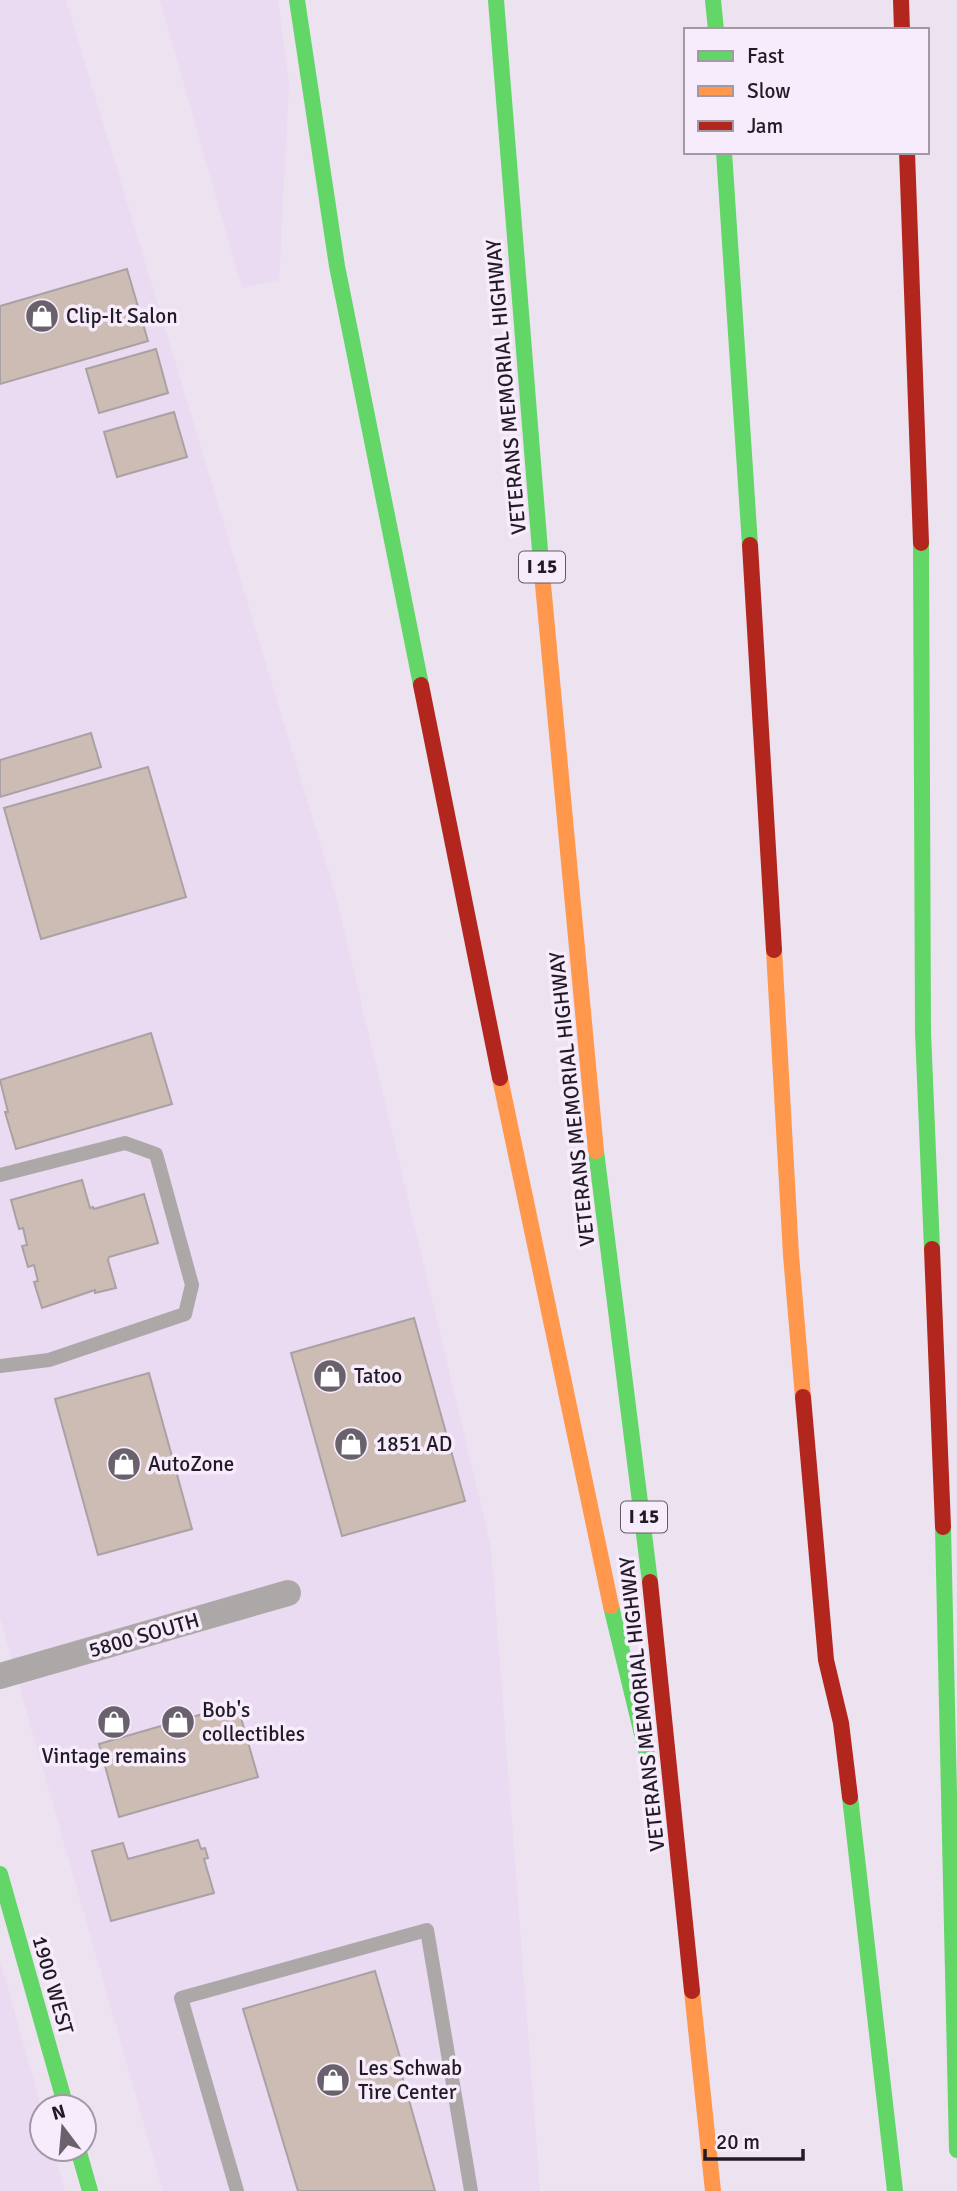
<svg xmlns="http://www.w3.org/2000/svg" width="957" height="2191" viewBox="0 0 957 2191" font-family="Signika,sans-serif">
  <rect width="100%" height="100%" fill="#ece2f0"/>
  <path fill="#eadaf2" d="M0,0H66L335,893L491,1547L540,2191H163L0,1618Z
    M160,0H278L289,84L279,280L242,288Z
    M0,1960L42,2110V2149H53L65,2191H0Z"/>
  <path fill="#ccbcb3" stroke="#a9a2a4" stroke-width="2" d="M127,269L148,341L0,384V306Z
    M156,349L168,393L99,413L86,369Z
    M174,412L187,457L117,477L104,432Z
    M91,733L101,767L0,797V760Z
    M148,767L186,897L41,939L4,808Z
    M151,1033L172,1104L16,1149L5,1112H8L0,1080Z
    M82,1180L90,1208L93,1207L94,1209L144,1194L158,1243L109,1257L108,1260L116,1288L95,1293V1290L42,1308L34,1282L38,1281L34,1265L28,1267L22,1246L27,1245L23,1228L19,1229L11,1200Z
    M414,1318L465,1501L342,1536L291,1353Z
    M149,1373L192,1529L98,1555L55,1399Z
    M237,1704L258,1777L119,1817L99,1744Z
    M198,1840L201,1849L205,1848L208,1858L204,1859L214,1893L111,1921L92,1851L123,1843L128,1859Z
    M375,1971L401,2061L398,2062L435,2191H298L243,2009Z"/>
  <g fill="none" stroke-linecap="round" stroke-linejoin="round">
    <path stroke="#ada8a8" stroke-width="14" d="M0,1175L125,1143L156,1154L192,1285L185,1314L49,1360L0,1366
      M237,2191L181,1998L427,1930L471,2191"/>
    <path stroke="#ada8a8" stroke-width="26" d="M0,1676L288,1593"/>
    <path stroke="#63d668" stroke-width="16" d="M297,0L337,266L421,685
      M496,0L541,563
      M713,0L716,30
      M724,152L750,545
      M921,543L923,1032L932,1249
      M596,1151L650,1582
      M943,1527L957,2150
      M611,1606L649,1763
      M850,1797L895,2191
      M0,1874L66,2107
      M78,2149L90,2191"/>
    <path stroke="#ff974d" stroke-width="16" d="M541,563L596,1151
      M774,950L791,1255L803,1397
      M500,1078L611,1606
      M692,1991L713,2191"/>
    <path stroke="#b3261e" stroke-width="16" d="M901,0L902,30
      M907,152L921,543
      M750,545L774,950
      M421,685L500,1078
      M932,1249L943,1527
      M803,1397L826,1660L841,1723L850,1797
      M650,1582L692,1991"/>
  </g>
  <defs>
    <g id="shop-disc" transform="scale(1.75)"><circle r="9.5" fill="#69616c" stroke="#f7ecfc"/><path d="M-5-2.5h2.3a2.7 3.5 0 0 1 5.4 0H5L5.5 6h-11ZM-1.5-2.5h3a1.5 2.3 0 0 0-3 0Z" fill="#fff"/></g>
  </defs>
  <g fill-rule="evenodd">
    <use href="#shop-disc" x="42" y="316"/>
    <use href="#shop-disc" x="330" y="1376"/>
    <use href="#shop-disc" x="351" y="1444"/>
    <use href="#shop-disc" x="124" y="1464"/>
    <use href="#shop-disc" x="114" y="1722"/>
    <use href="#shop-disc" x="178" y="1722"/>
    <use href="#shop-disc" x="333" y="2080"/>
  </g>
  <g text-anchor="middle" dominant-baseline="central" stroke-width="7" stroke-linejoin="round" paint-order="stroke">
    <g fill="#f7ecfc" stroke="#625a66" stroke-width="2">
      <rect x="519" y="551.5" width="46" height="31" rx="5"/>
      <rect x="621" y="1501.5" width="46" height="31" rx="5"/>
    </g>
    <g font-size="19" font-weight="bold" fill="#221b25">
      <text x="542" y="567">I 15</text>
      <text x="644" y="1517">I 15</text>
    </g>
    <g font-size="21" fill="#221b25" stroke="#f7ecfc" text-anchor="start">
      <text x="66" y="316">Clip-It Salon</text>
      <text x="354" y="1376">Tatoo</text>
      <text x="376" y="1444">1851 AD</text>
      <text x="148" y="1464">AutoZone</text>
      <text x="202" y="1710">Bob's<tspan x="202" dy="24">collectibles</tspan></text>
      <text x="114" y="1756" text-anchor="middle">Vintage remains</text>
      <text x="358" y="2068">Les Schwab<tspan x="358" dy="24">Tire Center</tspan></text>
    </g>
    <g font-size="21" fill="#221b25" stroke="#f7ecfc">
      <text transform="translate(506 387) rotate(-95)">VETERANS MEMORIAL HIGHWAY</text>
      <text transform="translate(572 1099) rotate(-96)">VETERANS MEMORIAL HIGHWAY</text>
      <text transform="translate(144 1635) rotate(-16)">5800 SOUTH</text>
      <text transform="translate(642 1704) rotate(-96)">VETERANS MEMORIAL HIGHWAY</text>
      <text transform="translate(53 1985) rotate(74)">1900 WEST</text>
    </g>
  </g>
  <rect x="684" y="28" width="245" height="126" fill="#f7ecfc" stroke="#a298a6" stroke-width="2"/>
  <rect x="698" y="51" width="35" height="10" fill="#63d668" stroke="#a298a6" stroke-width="2"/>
  <text x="747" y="63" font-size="21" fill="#221b25">Fast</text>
  <rect x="698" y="86" width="35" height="10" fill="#ff974d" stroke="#a298a6" stroke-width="2"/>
  <text x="747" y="98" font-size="21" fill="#221b25">Slow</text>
  <rect x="698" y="121" width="35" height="10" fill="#b3261e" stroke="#a298a6" stroke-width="2"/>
  <text x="747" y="133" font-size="21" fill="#221b25">Jam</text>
  <g transform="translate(63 2128) rotate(344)"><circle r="33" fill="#f7ecfc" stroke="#a298a6" stroke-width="2"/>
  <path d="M0-5L12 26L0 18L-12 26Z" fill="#69616c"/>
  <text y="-10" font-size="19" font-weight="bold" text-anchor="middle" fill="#221b25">N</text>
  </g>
  <path d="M705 2149v10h98v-10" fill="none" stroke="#221b25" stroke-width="3.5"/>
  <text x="716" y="2149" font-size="21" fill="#221b25" stroke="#f7ecfc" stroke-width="5" paint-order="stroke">20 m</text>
</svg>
